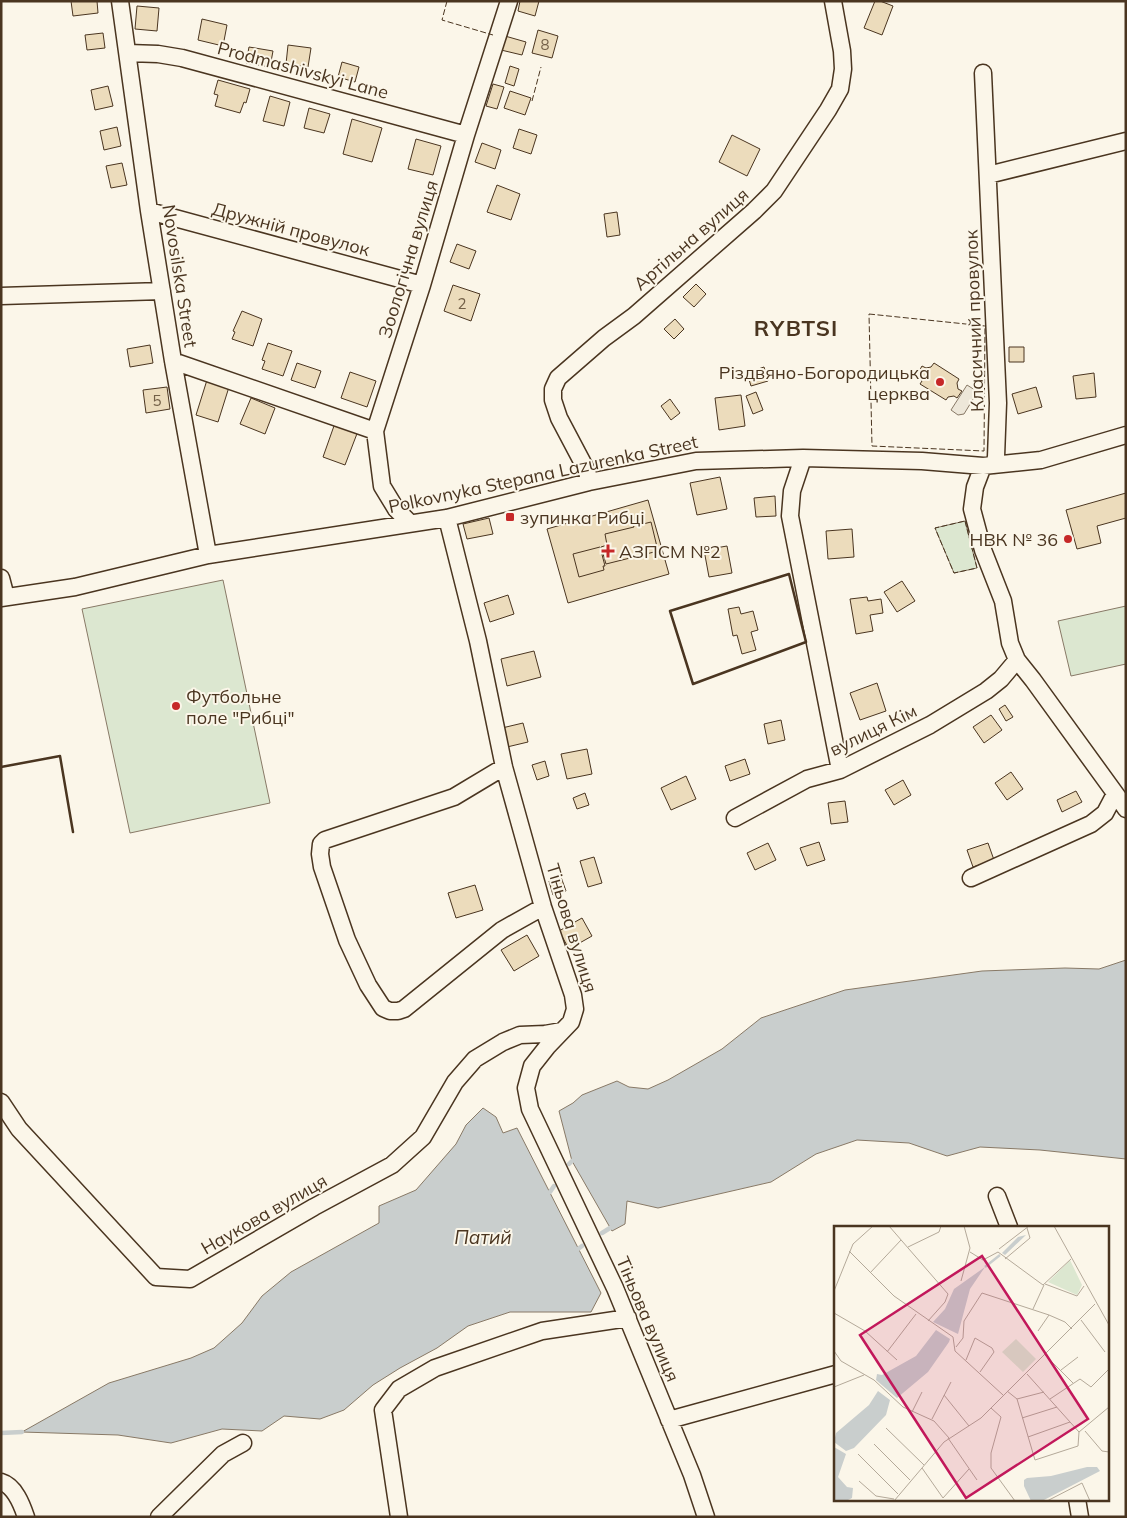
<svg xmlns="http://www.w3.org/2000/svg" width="1127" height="1518" viewBox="0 0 1127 1518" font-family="Mulish,sans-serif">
  <rect width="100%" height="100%" fill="#fbf6e9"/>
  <path fill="#dce7d0" stroke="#887966" d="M965,521L977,568L954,573L935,528Z
    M223,580L270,803L130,833L82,609Z
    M1126,606V664L1071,676L1058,621Z"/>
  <path fill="#ede7d9" stroke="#887966" d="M967,385L975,390V396L964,414L958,415L951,410Z"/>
  <path fill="#c9cecd" stroke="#887966" d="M1126,960V1159L1040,1150L980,1147L947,1156L909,1143L857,1140L816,1154L771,1182L658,1208L627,1201L625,1224L612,1231L572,1161L559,1111L573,1103L582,1095L617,1081L629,1087L648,1089L668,1080L722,1049L761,1018L845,990L982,971L1065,968L1099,969Z
    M483,1108L496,1117L503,1133L517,1128L601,1293L591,1312H510L468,1326L437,1348L400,1368L373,1385L344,1410L320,1419L284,1416L262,1431L222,1429L171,1443L118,1435L22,1432L109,1383L191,1358L214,1348L242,1323L262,1296L291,1272L379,1223V1206L416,1190L456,1144L466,1125Z"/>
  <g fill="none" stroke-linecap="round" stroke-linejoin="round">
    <path stroke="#c9cecd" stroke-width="4.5" d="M569,1164L572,1161
      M550,1192L554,1186
      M602,1233L610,1228
      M578,1249L582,1246
      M1,1433L22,1432"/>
  </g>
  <path fill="#ecdcbc" stroke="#4a3520" d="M71,1H97L98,13L73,16Z
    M520,1H539L535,16L518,11Z
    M875,1H880L893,6L882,35L864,28Z
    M137,6L159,8L157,31L135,29Z
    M202,19L227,25L223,46L198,40Z
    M538,30L558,36L552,58L532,53Z
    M103,33L105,48L87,50L85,35Z
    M505,36L526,42L522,55L501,50Z
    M288,45L311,48L308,67L286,64Z
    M249,47L273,51L270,67L246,63Z
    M342,62L359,67L355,82L338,77Z
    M510,66L519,69L514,86L505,83Z
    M218,80L250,89L246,103L244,102L240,113L215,106L218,95L214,94Z
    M493,84L504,87L497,109L486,106Z
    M108,86L113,106L95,110L91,90Z
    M510,91L531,98L525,115L504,108Z
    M270,96L290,102L284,126L263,121Z
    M309,108L330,114L324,133L304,128Z
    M352,119L382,128L372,162L343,154Z
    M117,127L121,146L104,150L100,131Z
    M519,129L537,135L531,154L513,148Z
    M732,135L760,149L747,176L719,162Z
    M416,139L441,146L433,175L408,169Z
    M482,143L501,150L495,169L475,162Z
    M122,163L127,185L111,188L106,166Z
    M497,185L520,194L511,220L487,212Z
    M617,212L620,235L607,237L604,214Z
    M457,244L476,251L469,269L450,262Z
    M696,284L706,294L694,307L683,297Z
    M453,285L480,294L471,321L444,311Z
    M242,311L262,319L253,346L232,339L235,332L233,331Z
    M675,319L684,329L674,339L664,329Z
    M268,343L292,351L283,376L262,369L265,361L262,360Z
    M150,345L153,363L130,367L127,349Z
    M1009,347H1024V362H1009Z
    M297,363L321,371L315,388L291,380Z
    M934,363L959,379L957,383L958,389L962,391L957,398L954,396L948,397L946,400L920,384L922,381L921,375L918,373L922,366L926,368L931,367Z
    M764,367L768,381L751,386L747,373Z
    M350,372L376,381L367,407L341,398Z
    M1094,373L1096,397L1076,399L1073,376Z
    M207,380L229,387L218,422L196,415Z
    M167,387L170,409L146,413L143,390Z
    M1036,387L1042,407L1018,414L1012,394Z
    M756,392L763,410L753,414L746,396Z
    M741,395L745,426L719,430L715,398Z
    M251,398L275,408L265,434L240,424Z
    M670,399L680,413L671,420L661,406Z
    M335,423L358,431L345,465L323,457Z
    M720,477L727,509L697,515L690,483Z
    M1126,493V518L1097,526L1101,543L1077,549L1066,510Z
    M775,496L776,516L756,517L754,498Z
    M648,500L669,574L568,603L547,529Z
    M489,518L493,534L467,539L463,524Z
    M642,521L643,524L651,522L658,551L606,564L601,547L607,545L605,534L634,527L633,524Z
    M852,529L854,557L828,559L826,531Z
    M727,546L732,573L709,577L704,550Z
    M600,547L605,566H603L604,570L579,577L573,554Z
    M902,581L915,601L897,612L884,592Z
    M508,595L514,614L490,622L484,603Z
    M867,597L868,601L881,599L883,613L870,615L873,631L856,634L850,599Z
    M739,607L741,614L753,611L758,630L751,632L756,650L742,654L737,635L733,636L728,609Z
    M534,651L541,677L507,686L501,659Z
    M877,683L886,711L860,720L850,693Z
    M1005,705L1013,717L1006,721L999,709Z
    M991,715L1002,730L984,743L973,727Z
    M781,720L785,740L768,744L764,724Z
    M523,723L528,742L507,747L502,728Z
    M587,749L592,774L567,779L561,754Z
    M745,759L750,774L730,781L725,766Z
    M545,761L549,776L537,780L532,765Z
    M1011,772L1023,789L1007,800L995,783Z
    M686,776L696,799L671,810L661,788Z
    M903,780L911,795L894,805L885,790Z
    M1076,791L1082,802L1062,812L1057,800Z
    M585,793L589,805L577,809L573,798Z
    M845,801L848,822L831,824L828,803Z
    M819,842L825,860L807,866L800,848Z
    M768,843L776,860L755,870L747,853Z
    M988,843L994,860L973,867L967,850Z
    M594,857L602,883L588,887L580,861Z
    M561,877L566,891L553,895L549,881Z
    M475,885L483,910L456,918L448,893Z
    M582,918L592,936L569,949L559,931Z
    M527,935L539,956L514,971L501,950Z"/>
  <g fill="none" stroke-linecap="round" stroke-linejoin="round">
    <g stroke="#4a3520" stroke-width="19">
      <path id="minor" d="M120,1L149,211L173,361L208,555
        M128,53L158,54L182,58L466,135
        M983,73L998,403L996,457L994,465
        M988,175L1126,141
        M149,211L422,285
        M1,296L162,291
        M173,361L375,431
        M803,458L792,491L790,516L840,770
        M983,466L975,487L972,509L983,550L1003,601L1010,643L1017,660L1033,680L1120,800L1126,809
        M589,482L587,471L559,418L553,400V389L558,378L604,338L634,316L754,211L774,191L828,110L840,89L843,69L842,51L833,1
        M447,518L478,641L504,767L543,907L573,995L575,1009L571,1022L547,1047L532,1066L526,1088L530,1109L615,1288L692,1475L706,1517
        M410,523L396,509L382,486L375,431L422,285L466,135L509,1
        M1,578L6,597
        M1,598L75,587L208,555L447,518L589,482L696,461L803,458L922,461L983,466L1041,460L1126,435
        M504,767L454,797L325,840L321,844L320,854L322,867L347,940L368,985L383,1008L390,1011H398L404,1009L502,930L543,907
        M735,818L807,779L840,770L930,725L986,691L1001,679L1017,660
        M971,878L1091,824L1105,813L1115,794
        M1,1102L19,1129L156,1277L190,1279L314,1207L392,1165L423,1137L455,1082L475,1059L503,1042L520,1035L545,1034L562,1031
        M997,1196L1009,1227
        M669,1420L836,1374
        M1,1482C15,1486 22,1505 26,1517
        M1077,1499L1080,1517
        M159,1517L223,1454L243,1443
        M399,1517L383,1410L399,1389L435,1368L542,1331L628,1318"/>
    </g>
    <use href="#minor" stroke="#fbf6e9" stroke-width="16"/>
    <path stroke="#4a3520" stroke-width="1" stroke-dasharray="6 2.5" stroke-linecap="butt" d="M447,1L442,20L493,35
      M532,101L541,67
      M869,314L985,326L984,451L872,446Z
      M965,521L977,568L954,573L935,528Z"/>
    <path stroke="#4a3520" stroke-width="2.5" d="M789,574L806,642L693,684L670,611Z
      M1,767L60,756L73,832"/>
  </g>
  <g fill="#c62828" stroke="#fbf6e9" stroke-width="2">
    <circle cx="940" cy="382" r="5"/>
    <rect x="505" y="512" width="10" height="10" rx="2.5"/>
    <circle cx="1068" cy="539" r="5"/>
    <path d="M605.5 543.5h5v5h5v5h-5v5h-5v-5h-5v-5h5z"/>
    <circle cx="176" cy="706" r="5"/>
  </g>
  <g text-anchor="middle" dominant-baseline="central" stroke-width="4" stroke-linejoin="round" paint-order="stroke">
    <g font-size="15" fill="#725f47">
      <text x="545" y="44">8</text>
      <text x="462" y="303">2</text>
      <text x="157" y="400">5</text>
    </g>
    <g font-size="18" fill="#4a3520" stroke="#fbf6e9">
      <text transform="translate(303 70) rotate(15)">Prodmashivskyi Lane</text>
      <text transform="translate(291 229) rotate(15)">Дружній провулок</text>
      <text transform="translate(691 239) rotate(-41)">Артільна вулиця</text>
      <text transform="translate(408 259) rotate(-73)">Зоологічна вулиця</text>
      <text transform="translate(180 276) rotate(81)">Novosilska Street</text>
      <text transform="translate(974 321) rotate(-92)">Класичний провулок</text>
      <text transform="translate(543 474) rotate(-12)">Polkovnyka Stepana Lazurenka Street</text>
      <text transform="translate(873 730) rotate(-26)">вулиця Кім</text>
      <text transform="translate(572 928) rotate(73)">Тіньова вулиця</text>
      <text transform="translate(264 1214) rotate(-30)">Наукова вулиця</text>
      <text transform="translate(648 1319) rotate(67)">Тіньова вулиця</text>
    </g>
    <g font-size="18" fill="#4a3520" stroke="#fbf6e9" text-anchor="start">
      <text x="930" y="372" text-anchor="end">Різдвяно-Богородицька<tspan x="930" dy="21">церква</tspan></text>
      <text x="520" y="517">зупинка Рибці</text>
      <text x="1058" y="539" text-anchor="end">НВК № 36</text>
      <text x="619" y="551">АЗПСМ №2</text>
      <text x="186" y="696">Футбольне<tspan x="186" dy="21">поле "Рибці"</tspan></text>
    </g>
    <g font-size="19" font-style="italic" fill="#4a3520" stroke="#fbf6e9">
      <text x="483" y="1237">Патий</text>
    </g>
    <g font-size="22" font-weight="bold" letter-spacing="1" fill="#4a3520" stroke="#fbf6e9">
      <text x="796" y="328">RYBTSI</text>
    </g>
  </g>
  <g transform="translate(834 1226)">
    <rect width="275" height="275" fill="#fbf6e9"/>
    <path d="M236,34L248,59L243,69L214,56ZM182,113L202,133L189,146L168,126Z" fill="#dce7d0"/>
    <path d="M192,9L171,29L168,27L184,11ZM151,41L136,63L124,108L99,96L111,83L120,63ZM102,104L116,113L115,116L94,146L63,172L42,154L43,148L48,149L82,130ZM44,165L56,174L52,189L20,222L12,225L0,216L2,207L35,179ZM0,221L12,228L4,251L13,261L19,262L18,272L12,275H0ZM253,241H263L266,245L208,275H197L190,260V254L193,252L217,250Z" fill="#c9cecd"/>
    <path fill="none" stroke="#c9cecd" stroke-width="2.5" d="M151,41L166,29"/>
    <path fill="none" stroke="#b4a999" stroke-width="1" d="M55,0L114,68L111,76L94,95M220,0L275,99M74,21L105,6L107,0M165,23L195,0M15,25L60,70L119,111L121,125L169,169M136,26L149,34L164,26L209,59L237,33M171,33L196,12L193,2M36,47L67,14M127,55L136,22L130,0M211,58L243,70L250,60M0,65L19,18L39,0M199,83L210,59M0,87L31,105L63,134M247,94L271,126M204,105L215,89M122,121L129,112L130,95L148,67L215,89L231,96L238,103M0,125L7,135L40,154L69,181L100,195L115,212M53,126L82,88M211,129L239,157M132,134L141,112L158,122L160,126L146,146M227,144L244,131M193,148L245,206M0,161L30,149M173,165L183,173L201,234L244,220L245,206M110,169L135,200M183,173L210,166M216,173L246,153L257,161L275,143M157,182L167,191L157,227V242L181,275M78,186L88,166M188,192L223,181M98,193L117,156M52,202L90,239M251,205L268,225L275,226M245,206L275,181M194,211L236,196M114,212L143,254M40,218L76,254M24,228L64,268M88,242L109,272L135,243M25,255L42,270L60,273M60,275L110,216L147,192L261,78M213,275L248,257L256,275"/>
    <path fill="#c2185b" fill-opacity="0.15" stroke="#c2185b" stroke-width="2.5" d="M148,30L254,193L132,272L26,109Z"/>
    <rect width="275" height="275" fill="none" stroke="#4a3520" stroke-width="2.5"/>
  </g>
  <rect width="1127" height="1518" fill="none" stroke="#4a3520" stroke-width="5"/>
</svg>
